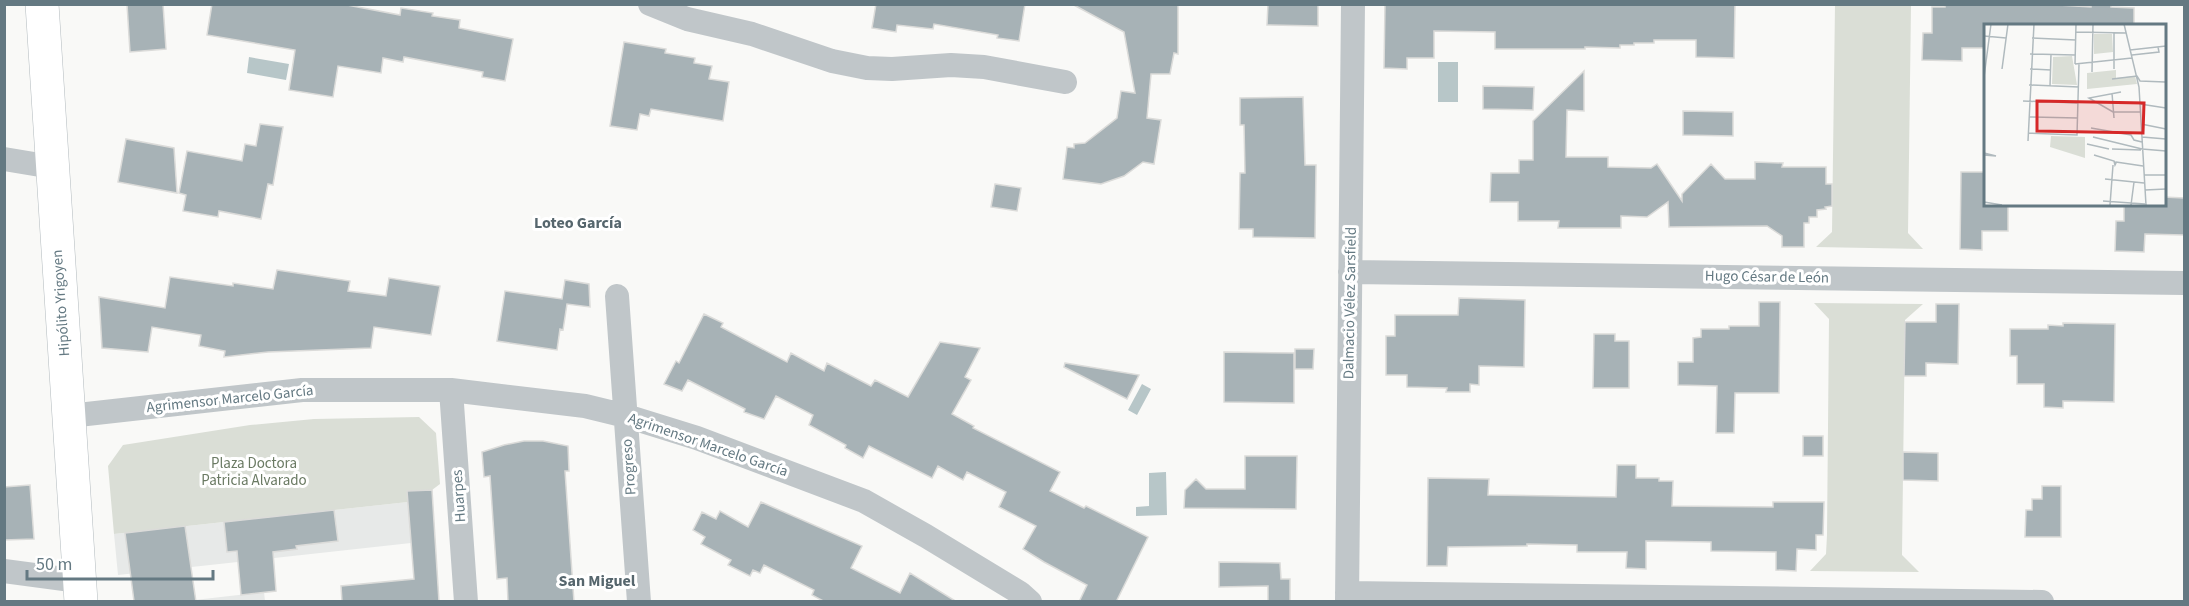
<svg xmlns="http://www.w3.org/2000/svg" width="2189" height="606" viewBox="0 0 2189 606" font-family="'Source Sans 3',sans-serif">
  <rect width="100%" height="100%" fill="#f9f9f7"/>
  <path fill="#e7e9e8" d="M408,502L411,543L118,575L114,534Z
    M264,592L265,601L177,602Z"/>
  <path fill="#daded6" d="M1835,5H1911L1908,233L1923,249L1816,247L1832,232Z
    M1814,303L1923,304L1905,320L1902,555L1919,572L1810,571L1826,554L1827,535L1829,319Z
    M419,417L436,433L440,484L432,490L407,491L408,502L114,534L108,466L123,445L250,425L314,419Z"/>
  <path fill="#b7c6c8" d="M249,57L289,64L286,80L247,73Z
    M1438,62H1458V102H1438Z
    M1142,384L1151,389L1137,415L1128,410Z
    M1166,472L1167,515L1136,516V507L1149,506V473Z"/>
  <path fill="#a7b2b6" stroke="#dbdbd9" stroke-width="1.5" d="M127,4H163L166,49L130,52Z
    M212,4H342L400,15L401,8L433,13L432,16L460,20L459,28L513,39L505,81L482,77L483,72L404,57L403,62L383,58L381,73L338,66L333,97L289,90L295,50L207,35Z
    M876,4H1025L1019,41L997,38L998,35L934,24L933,29L897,25L896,32L872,28Z
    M1072,4H1178V54L1174,53L1170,74H1151L1147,118L1161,120L1154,164L1143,162L1124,176L1101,184L1063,179L1067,147L1074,148V144L1085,143L1117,118L1121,91L1135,93L1124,32Z
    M1268,4H1318V26L1267,25Z
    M1385,4H1735L1734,58L1696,57V40H1654V43H1634V45H1620V48L1585,47V49H1495V32L1434,31V58H1407V69L1384,68Z
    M1945,4H2041L2091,7V4H2111V7L2134,8V26H1985V48H1962V61L1922,60L1923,33H1932V7H1945Z
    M624,42L666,49L665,53L695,58L694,63L712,66L709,79L729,82L723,121L651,109L649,116L640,114L637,130L610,126Z
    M1584,71V111L1567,110L1566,157H1608V167L1651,168L1657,164L1682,201V194L1711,164L1725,179H1755V162L1783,163L1782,167H1826V184H1832V206L1825,207L1826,209L1817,210V217H1809V223H1804V247H1782V236L1767,226L1669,227L1668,202L1647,217L1621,216V228H1558L1559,221H1518V202H1490L1491,173H1519V160H1533V121Z
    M1483,86L1534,87L1533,110L1483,109Z
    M1303,97L1305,165H1316L1315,238L1253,237V229H1239L1240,173H1245L1244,125H1240V98Z
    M1683,111L1733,112V136L1683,135Z
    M260,124L283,127L273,185L268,184L261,219L219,211L218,217L183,211L186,195L179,193L187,151L242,161L245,144L256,146Z
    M126,139L174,148L177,193L118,182Z
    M1961,172H1985V204H2008V231H1982V250L1960,249Z
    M995,184L1021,188L1017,211L991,207Z
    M2163,197L2184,198V235L2145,234L2144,252L2115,251L2116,221H2124V204H2163Z
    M277,270L350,281L348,291L386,296L389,278L440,286L431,335L374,327L371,348L268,352L224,357L225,351L199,346L201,335L152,327L148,352L102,348L99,297L165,308L170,277L233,286V283L273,289Z
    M565,280L589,284L590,307L567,304L563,330L560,329L557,350L497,341L505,291L562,299Z
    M1459,298L1525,300L1524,367L1479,366V385L1470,384V392H1446L1447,388L1407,387V375H1386V336H1395V315H1458Z
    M1759,302H1780L1779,393H1735L1734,433H1716L1717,386L1678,385V362H1693V338L1701,337V329H1729V326H1759Z
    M1936,304H1959L1958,364L1926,363V376H1904L1905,322H1936Z
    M704,314L723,323L721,327L787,362L791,353L824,371L827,363L871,386L875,380L908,397L940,342L980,348L965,377L971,380L952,414L974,426L973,428L1060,472L1050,491L1084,508L1086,506L1148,537L1116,602H1079L1087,585L1044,562L1023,549L1036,526L999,507L1006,492L967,472L963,480L938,466L932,478L869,446L863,458L845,448L846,445L809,425L813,415L776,396L764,419L744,412L745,409L688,380L682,391L664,384L676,361L679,363Z
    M2063,323L2115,324L2114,402L2063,401V408L2044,407V384H2017V356H2010V329H2048V325L2063,326Z
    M1594,334H1615V341H1629V388H1593Z
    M1295,349H1314L1313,369H1295Z
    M1224,352L1294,353V403L1224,402Z
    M1065,363L1139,375L1127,399L1064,367Z
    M1803,436H1823V456H1803Z
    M524,441H543L568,446L569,471H565L574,602H508L507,578L497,579L490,476L484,477L482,452L504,445Z
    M1903,452L1938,453V481L1903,480Z
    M1245,456H1297L1296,509L1184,508L1185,490L1196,479L1206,489H1245Z
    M1617,465H1636V478H1659V481H1673L1672,506L1773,507V502H1824L1823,535H1816V550L1797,549L1796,571L1776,570V552L1711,551V542L1646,541V569L1626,568L1627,552H1577V545L1527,544V546L1448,547L1447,566H1427L1428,478L1489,479L1488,495L1616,497Z
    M30,485L34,539L4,540V487Z
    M2042,486H2061V537H2025L2026,510H2032V499H2042Z
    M432,490L439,602H342L341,586L414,579L407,491Z
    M761,502L862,546L851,568L900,593L910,573L957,602H825L812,595L814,590L764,565L760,573L753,570L750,576L728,565L731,560L701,544L705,537L693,530L702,512L716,519L720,511L748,527Z
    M334,510L338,541L296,546L297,549L273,552L276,591L241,595L237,551L227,552L224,522Z
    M185,526L196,602L134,601L125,533Z
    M1219,562L1280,563L1281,579H1290V602H1268V586L1219,587Z"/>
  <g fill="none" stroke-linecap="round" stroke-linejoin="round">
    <g stroke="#b2babe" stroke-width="34">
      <path id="secondary" d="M42,4L81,602"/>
    </g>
    <path stroke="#c0c6c9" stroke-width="24" d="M650,4L687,19L752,34L832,61L867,68L892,69L951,65L984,67L1065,82
      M4,159L52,167
      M1350,272L2184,283
      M617,296L639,602
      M451,390L466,602
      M69,416L302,390H451L585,406L626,416L697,438L864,501L926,536L1020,593L1030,602
      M4,571L79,581
      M1347,593L2042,602
      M1347,602L1353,4"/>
    <use href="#secondary" stroke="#fff" stroke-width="33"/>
  </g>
  <g text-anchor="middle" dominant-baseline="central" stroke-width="6" stroke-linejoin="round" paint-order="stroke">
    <g font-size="15" fill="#647982" stroke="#fff">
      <text transform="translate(1767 277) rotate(1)">Hugo César de León</text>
      <text transform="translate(61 303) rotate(-94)">Hipólito Yrigoyen</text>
      <text transform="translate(1350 303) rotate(-89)">Dalmacio Vélez Sarsfield</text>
      <text transform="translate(230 399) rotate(-6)">Agrimensor Marcelo García</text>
      <text transform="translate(708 445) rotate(19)">Agrimensor Marcelo García</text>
      <text transform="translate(629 467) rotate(-94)">Progreso</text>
      <text transform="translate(459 496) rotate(-94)">Huarpes</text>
    </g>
    <g font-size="15" fill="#6a7a63" stroke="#fff">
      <text x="254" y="463">Plaza Doctora<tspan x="254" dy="17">Patricia Alvarado</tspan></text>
    </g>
    <g font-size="16" font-weight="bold" fill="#56666d" stroke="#fff">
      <text x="578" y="223">Loteo García</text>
      <text x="597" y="581">San Miguel</text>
    </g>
  </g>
  <g transform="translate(1984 24)">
    <rect width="182" height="182" fill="#f9f9f7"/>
    <path d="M110,10H128L129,28L110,30ZM88,32L93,61L68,60L69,33ZM132,46V54L151,52L153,60L103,65V49ZM67,112L101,113V134L66,123Z" fill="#daded6"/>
    <path fill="none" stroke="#b0babe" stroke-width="1.5" d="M140,0L155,63L162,181M92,8L142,9M0,12L22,14M48,14L92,16M146,26L182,22M46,30L91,31M148,31L175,28L174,23M91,40L148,34M91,40L92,0M18,45L24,0M46,45L67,46M130,45V9M108,48L109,0M0,53L7,0M128,55L153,52L156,57L181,58M45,61L95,63M66,62L67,30M137,68L105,74L129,88H156M128,69L130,94M39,77L94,79M156,80L182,84M45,93L94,94M157,100L182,105M107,104L147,111L150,116L158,118M44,109L93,111L95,40M109,113L158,125M158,113L182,115M44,117L50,0M103,120L125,125M128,125L157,126M158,125L182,127M0,129L12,132L0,131M110,131L130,137L131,141L132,139L130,137M132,138L159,142M160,151H182M121,155L160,159M161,166L182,165M119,177L161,180M0,178L18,181M126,181L129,141M147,181L150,158"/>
    <path fill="#d62828" fill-opacity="0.15" stroke="#d62828" stroke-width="3" d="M53,77L160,79L159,109L53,107Z"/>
    <rect width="182" height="182" fill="none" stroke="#647982" stroke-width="3"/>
  </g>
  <rect width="2189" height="606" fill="none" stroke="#647982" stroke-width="12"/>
  <path d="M27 570v9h186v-9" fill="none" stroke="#647982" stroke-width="3"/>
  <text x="36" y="570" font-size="18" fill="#647982" stroke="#ffffff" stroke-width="4.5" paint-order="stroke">50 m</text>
</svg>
